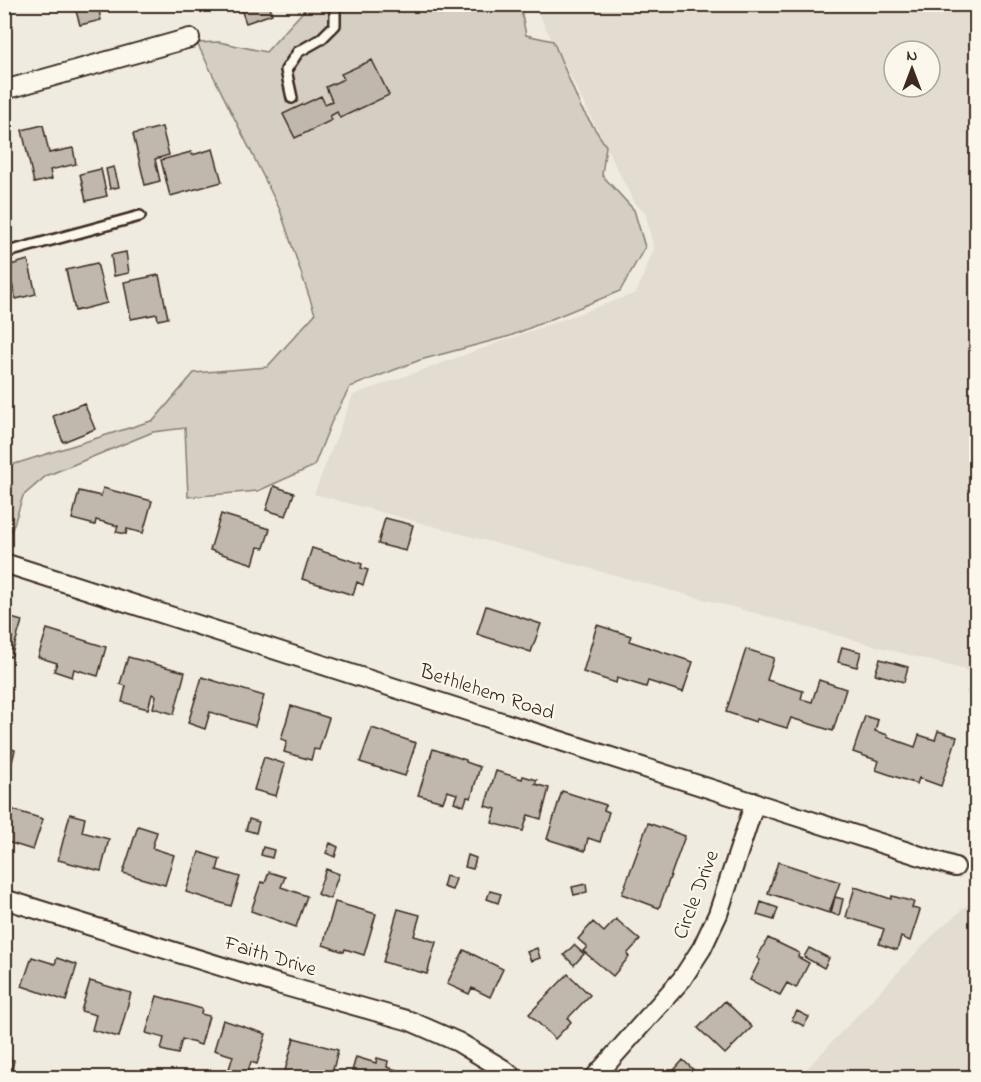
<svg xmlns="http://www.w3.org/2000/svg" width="981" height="1082" viewBox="0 0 981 1082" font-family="'Indie Flower',sans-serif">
  <rect width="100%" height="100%" fill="#f0ebe0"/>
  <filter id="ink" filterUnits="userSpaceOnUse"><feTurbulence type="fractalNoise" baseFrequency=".0167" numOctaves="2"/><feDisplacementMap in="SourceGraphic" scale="12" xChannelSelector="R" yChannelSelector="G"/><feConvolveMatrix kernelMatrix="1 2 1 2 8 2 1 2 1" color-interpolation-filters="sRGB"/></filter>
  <g filter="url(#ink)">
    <path fill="#e2dcd1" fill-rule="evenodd" d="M534,5H976V673L314,494L353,395L636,293L654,249L645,212L634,202ZM894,51H930V87H894Z
      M976,898V1077H799L937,931Z"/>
    <path fill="#d5cec3" stroke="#887c70" stroke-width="1.5" d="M309,5H520L526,35L553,41L581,108L606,146L602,175L634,210L645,247L620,291L510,336L420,360L350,387L331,423L314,466L258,491L188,497L185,428L153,432L46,476L23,496L15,521L5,548V467L154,420L194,373L267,367L315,314L280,210L197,43L219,42L266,52Z"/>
    <path fill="#c0b8ad" stroke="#3b2a1e" stroke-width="1.5" d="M74,4H120L121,5L99,11L101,20L80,25Z
      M239,4H269L272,14L246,23Z
      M372,60L389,95L340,118L337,112L330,116L332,120L295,138L283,114L321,96L325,104L332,101L326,87L344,79L341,74Z
      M43,125L49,153L73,148L76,164L50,170L52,179L34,183L22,130Z
      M162,127L169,155L155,159L160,181L145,185L133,134Z
      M213,149L222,182L170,196L161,160L191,152L192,155Z
      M114,167L119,187L110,189L106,169Z
      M101,169L107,196L86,201L80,174Z
      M126,252L129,273L114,276L111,255Z
      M28,260L36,294L16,299L7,266Z
      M97,263L107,303L75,311L66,270Z
      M159,275L168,318L158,320L157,314L131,319L124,282Z
      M84,403L95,429L63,442L53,416Z
      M274,486L294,493L286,516L266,510Z
      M103,488L152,501L143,533L127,529L126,534L116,532L118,526L96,520L95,525L72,519L79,491L101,496Z
      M221,514L270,529L264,548L258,547L253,564L210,550Z
      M385,518L413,525L406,551L378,544Z
      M312,548L362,564L361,568L368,570L363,585L357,582L353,595L302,579Z
      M486,606L541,624L531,652L477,634Z
      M4,616L22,621L11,657L4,655Z
      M597,625L631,636L629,641L693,662L683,692L648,681L646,687L617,678L616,683L583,672Z
      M47,629L106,647L98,676L74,669L72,677L54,671L57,663L38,657Z
      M842,647L861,652L857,667L838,662Z
      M746,649L774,658L767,680L803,691L801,699L812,702L819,680L846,689L833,731L791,718L787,728L757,719L756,722L726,712Z
      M128,657L185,672L174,714L153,708L156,696L152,694L148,709L122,702L126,686L120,684Z
      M880,659L908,667L904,682L875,674Z
      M202,677L264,696L255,726L210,712L205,729L188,723Z
      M971,683L976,684V695L968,692Z
      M291,706L329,718L319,750L314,749L311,760L284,752L287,741L281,739Z
      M865,716L878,720L875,731L888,735L887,737L915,747L919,735L935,740L938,731L957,737L941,786L919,778L917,784L876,770L879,761L853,752Z
      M372,728L416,743L405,776L360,762Z
      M4,747L15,750L12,762L4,760Z
      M433,749L466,760V762L480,767L471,798L467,797L464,806L454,802L457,794L447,791L443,802L418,795Z
      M264,757L285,764L276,796L254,790Z
      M496,771L522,779L523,776L537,780L535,784L549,788L541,819L528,815L523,831L492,823L496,809L485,806Z
      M562,791L606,805L604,810L609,812L600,842L588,838L585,851L547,839Z
      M4,807L43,819L33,850L4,841Z
      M70,814L85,818L82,832L109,839L101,871L58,860Z
      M249,819L259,822L256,833L246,830Z
      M648,823L685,836L659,908L622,894Z
      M138,826L157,832L152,848L174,855L165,885L123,873Z
      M330,843L338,847L335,857L326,853Z
      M263,847L274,850L272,858L261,855Z
      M199,852L220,859L217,870L240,877L231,906L186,892Z
      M468,855L476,858L473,869L465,867Z
      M778,862L840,882L829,913L768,893Z
      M326,869L339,874L330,899L317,894Z
      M269,872L285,877L281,887L307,896L296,927L251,911L261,882L265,883Z
      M446,876L456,879L452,890L443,887Z
      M586,884L587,892L574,895L572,887Z
      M855,887L891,899L892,896L914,902L912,908L920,910L910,941L901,937L897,950L879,944L884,929L846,917Z
      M490,891L501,894L498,903L487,899Z
      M835,897L843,899L839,916L831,913Z
      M335,902L376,914L364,955L345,949L344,952L323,945Z
      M761,902L778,908L774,920L757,915Z
      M398,909L420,915L414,936L436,942L427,974L383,962Z
      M616,919L640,940L627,954L629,957L613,976L583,951L587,947L578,939L593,922L604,932Z
      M768,938L799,953L798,957L809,963L796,988L787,983L780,995L750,980L760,960L757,958Z
      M574,945L584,954L574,965L564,955Z
      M537,948L540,958L531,961L527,952Z
      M809,948L829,958L824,968L804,957Z
      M464,950L503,969L490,997L472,988L469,994L447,984Z
      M4,952L12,954L4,978Z
      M32,957L55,964L57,958L77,965L66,1001L22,986Z
      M568,974L590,995L568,1018L571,1022L555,1039L529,1014Z
      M90,981L131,993L119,1037L92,1030L96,1015L81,1011Z
      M157,996L202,1009L201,1014L209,1016L201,1045L182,1039L178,1054L161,1050L164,1038L146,1033Z
      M725,1001L752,1027L725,1054L698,1028Z
      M797,1011L809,1017L804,1026L792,1020Z
      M223,1020L266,1034L257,1064L251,1062L247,1074L229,1069L233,1056L214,1050Z
      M294,1038L338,1050L331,1078H283Z
      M356,1057L376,1063L377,1058L388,1061L387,1067L403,1072L401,1078H350Z
      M7,1058L14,1060L12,1070L4,1068Z
      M683,1060L702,1078H667Z
      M39,1070L48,1074L47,1078H36Z"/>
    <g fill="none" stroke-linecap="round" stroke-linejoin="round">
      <g stroke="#3b2a1e" stroke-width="14">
        <path id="service" d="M292,98L286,70L298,52L321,39L335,25V10L333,4
          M4,253L140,216"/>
      </g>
      <g stroke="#3b2a1e" stroke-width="22">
        <path id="minor" d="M4,90L190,38
          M4,563L955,867
          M4,899L278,984L410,1021L458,1042L503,1069L514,1078
          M594,1078L682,979L702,948L718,914L755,802"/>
      </g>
      <use href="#service" stroke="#fbf7ec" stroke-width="9"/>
      <use href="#minor" stroke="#fbf7ec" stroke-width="18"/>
    </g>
  </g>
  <g text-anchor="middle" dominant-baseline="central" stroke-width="4.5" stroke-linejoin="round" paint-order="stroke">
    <g font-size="21" fill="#3b2a1e" stroke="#fbf7ec">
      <text transform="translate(487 693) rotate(18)">Bethlehem Road</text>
      <text transform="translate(697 895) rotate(-69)">Circle Drive</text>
      <text transform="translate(270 957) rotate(17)">Faith Drive</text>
    </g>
  </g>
  <rect width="981" height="1082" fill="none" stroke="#fbf7ec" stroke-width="24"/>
  <rect x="12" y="12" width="957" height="1058" fill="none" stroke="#3b2a1e" stroke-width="2" filter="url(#ink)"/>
  <g transform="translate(912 69)"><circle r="28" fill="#fbf7ec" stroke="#aea59a" stroke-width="1.5"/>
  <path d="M0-4.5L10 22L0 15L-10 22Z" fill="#3b2a1e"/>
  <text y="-9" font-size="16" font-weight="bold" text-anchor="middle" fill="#3b2a1e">N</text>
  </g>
</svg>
